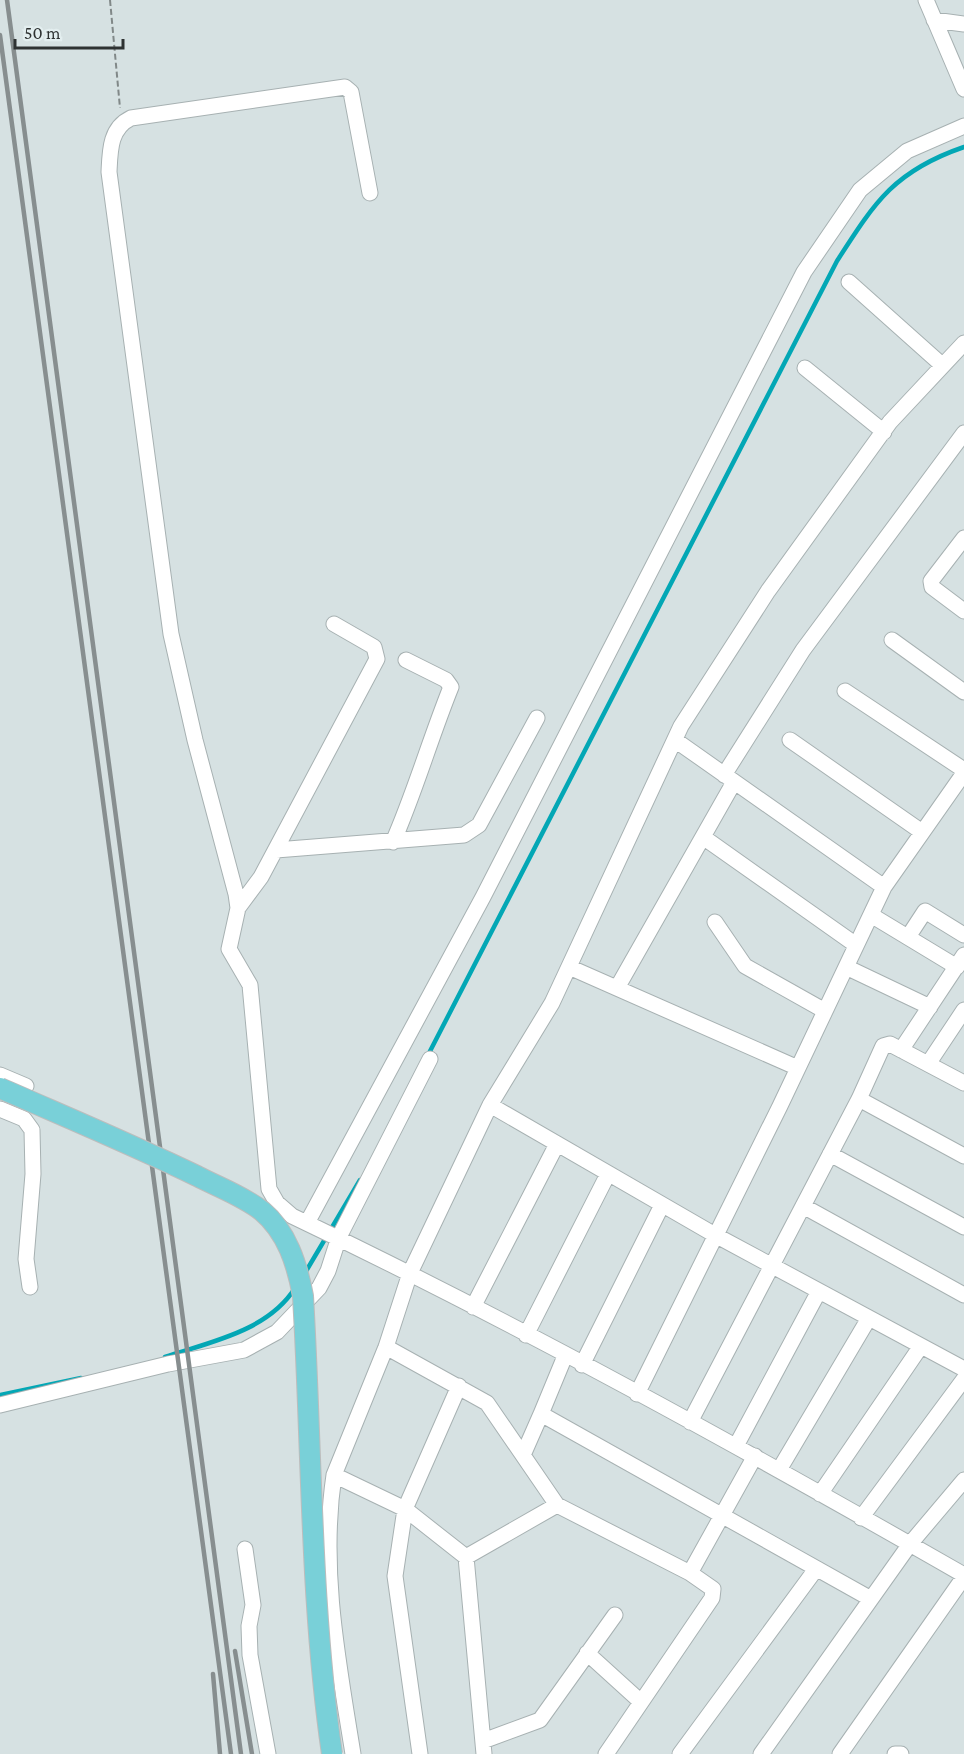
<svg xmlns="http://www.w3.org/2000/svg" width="964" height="1754" viewBox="0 0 964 1754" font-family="'Crimson Pro',serif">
  <rect width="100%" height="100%" fill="#d6e1e2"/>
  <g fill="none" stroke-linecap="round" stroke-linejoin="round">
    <path stroke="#03a7b5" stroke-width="4.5" d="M427,1057L837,261C875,202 894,171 964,147
      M305,1273L360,1180
      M165,1357C210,1342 268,1331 295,1288
      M0,1395L81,1378"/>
    <g stroke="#a7b1b2" stroke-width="17">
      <path id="minor" d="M926,0L964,89
        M934,20L964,24
        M370,193L351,92L345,87L131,118C110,128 110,150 109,172L171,634L195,740L236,894L238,908L229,949L250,985L269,1189L277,1203L292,1216C520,1325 744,1449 964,1575
        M849,282L942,365
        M805,368L884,432
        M964,538L931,581L932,587L964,611
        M892,640L964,692
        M845,691L964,770
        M675,740L884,887
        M790,740L922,832
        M724,775L803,650L964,433
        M703,837L856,945
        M393,842C415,792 430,739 451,687L446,680L406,660
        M276,850L464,835L479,825L537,718
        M238,908L261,877L377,659L374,647L334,624
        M871,915L957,967
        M715,922L745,966L825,1011
        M908,937L925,911L964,935
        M569,967L798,1068
        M846,967L930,1007
        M617,988L734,782
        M901,1050L964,955
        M928,1064L964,1010
        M0,1075L26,1086
        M859,1099L964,1156
        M490,1105L715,1235L964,1369
        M0,1109L24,1119L32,1130L33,1174L26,1259L30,1287
        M830,1154L964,1227
        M803,1206L964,1295
        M307,1223L483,897L804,272L860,190L907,151L964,126
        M473,1307L557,1144
        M526,1335L608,1174
        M386,1347L487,1403L557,1505L690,1573L713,1589L712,1598L606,1754
        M582,1365L662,1205
        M637,1394L780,1106L884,887L964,773
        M0,1405L168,1364L244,1350L277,1332L319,1288L328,1271L339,1237L430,1059
        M541,1414L565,1356
        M690,1422L859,1099L883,1046L890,1044L964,1083
        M736,1446L819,1291
        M523,1455L541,1414L871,1599
        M779,1470L869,1318
        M334,1475L405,1509L466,1557L484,1754
        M820,1494L921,1346
        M861,1518L964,1379
        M245,1549L253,1605L249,1626L250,1655L268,1754
        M466,1557L557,1505
        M690,1573L755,1456
        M587,1653L641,1702
        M483,1741L540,1720L615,1615
        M353,1754C338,1661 320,1569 334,1475L386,1347L410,1273L490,1105L552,1003L681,726L768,591L890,422L964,343
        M420,1754L395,1576L405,1509L459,1386
        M680,1754L816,1569
        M761,1754L910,1544L964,1480
        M840,1754L964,1577
        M895,1754H901"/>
    </g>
    <path stroke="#818888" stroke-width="2" stroke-dasharray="6 3" stroke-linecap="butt" d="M110,0L120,108"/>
    <use href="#minor" stroke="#fff" stroke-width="15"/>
    <path stroke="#878e8f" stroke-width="4.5" d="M7,0L241,1754
      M0,35L231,1754
      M235,1651L252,1754
      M213,1674L220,1754"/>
    <g stroke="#bcbdbd" stroke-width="22" stroke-linecap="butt">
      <path id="major-bridge" d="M0,1088C66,1117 133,1145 197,1176C218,1187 243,1196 262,1211C287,1232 297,1264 303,1296C312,1448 310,1602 332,1754"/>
    </g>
    <use href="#major-bridge" stroke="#79d0d8" stroke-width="20"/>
  </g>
  <path d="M15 39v9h108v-9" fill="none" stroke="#2e3232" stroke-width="3"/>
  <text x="24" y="39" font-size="18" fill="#2e3232" stroke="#e3eeef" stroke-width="4.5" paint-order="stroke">50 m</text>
</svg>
